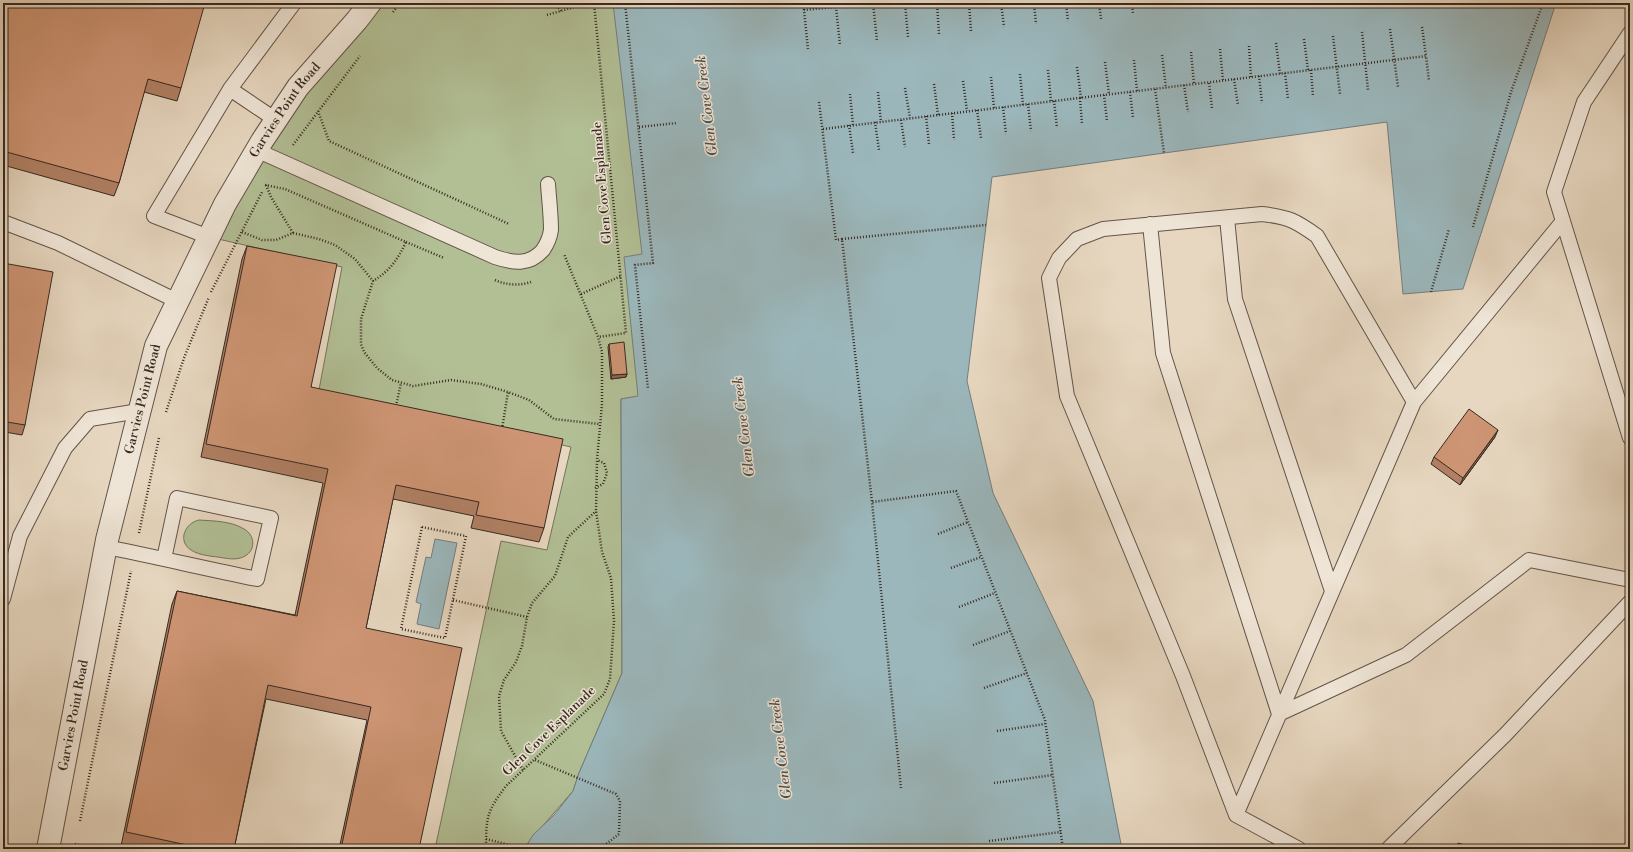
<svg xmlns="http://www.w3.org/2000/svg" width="1633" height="852" viewBox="0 0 1633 852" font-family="'Libre Bodoni',serif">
  <rect width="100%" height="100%" fill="#e7d7c0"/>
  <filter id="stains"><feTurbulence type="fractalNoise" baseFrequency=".005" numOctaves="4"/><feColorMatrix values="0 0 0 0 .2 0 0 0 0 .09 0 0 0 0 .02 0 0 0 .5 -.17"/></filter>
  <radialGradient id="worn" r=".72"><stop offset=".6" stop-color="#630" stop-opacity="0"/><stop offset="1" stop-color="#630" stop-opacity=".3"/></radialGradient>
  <path fill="#b2bf95" stroke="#74745b" d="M366,3H622L657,394L621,399L622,673L579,773L573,791L528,843V849H435L501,541L547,550L571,447L319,390L342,267L209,237Z
    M199,520C214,521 231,521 244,529C255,535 256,550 245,556C238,560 231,559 224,558C213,556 200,556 191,550C177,541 185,523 199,520Z"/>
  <path fill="#9bb7bc" stroke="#737e7e" d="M613,3H1556L1463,289L1403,294L1387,122L992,177L967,381L993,493L1093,701L1122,849H528V843L533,835L555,814L573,791L579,773L622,673L621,399L638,396L624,257L642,254Z
    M435,539L457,543L439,629L417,624L421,604L416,602L426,557L431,558Z"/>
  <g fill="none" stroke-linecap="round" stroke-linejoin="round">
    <g stroke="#635449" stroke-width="16">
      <path id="lane" d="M1630,33L1584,102L1554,192L1630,438
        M230,89L276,120
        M256,150L495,257C513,263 529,266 543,250C547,244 550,237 551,230C551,215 549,199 548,184
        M1227,218L1235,299L1332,591
        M3,222L58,243L177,301
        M1150,224L1163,353L1279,714L1406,655L1529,560L1630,580
        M209,237L154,216L230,89L294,3
        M1414,402L1563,221
        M106,547C157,557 207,569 257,579L271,518L177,498L164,559
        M3,599L20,536L65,448L90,419L139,411
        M1236,815L1414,402L1317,236C1296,221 1289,217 1262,214L1103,229L1077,239L1059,258L1049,278L1067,396L1183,676L1236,815L1299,849
        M1388,849L1505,735L1630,602"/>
    </g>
    <g stroke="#635449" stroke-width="24">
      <g id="street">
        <path id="s1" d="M48,849L107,540L156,346L225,204L262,141L298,87L357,20L370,3"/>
      </g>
    </g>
    <path stroke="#372921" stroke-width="2.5" stroke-dasharray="1 2" stroke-linecap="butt" d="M555,3L561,11
      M594,3L626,333L598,337
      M625,3L653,263L635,265L648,389
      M804,3V10
      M873,3L877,41
      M905,3L908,37
      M937,3L939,34
      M969,3L971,31
      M1001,3L1004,27
      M1034,3L1036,24
      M1066,3L1068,21
      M1099,3L1101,19
      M1132,3L1133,14
      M1198,3V8
      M1230,3V4
      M836,7L840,45
      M393,12L400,3
      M547,15L588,3
      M1422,27L1426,56
      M1390,29L1398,87
      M1362,32L1368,90
      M1333,36L1340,94
      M1304,39L1308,70
      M1276,43L1280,74
      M1249,46L1251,77
      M808,49L804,10L876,3
      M1220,49L1223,81
      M1191,52L1194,84
      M1162,55L1166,88
      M1134,60L1137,91
      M1105,62L1109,94
      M1077,67L1081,98
      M1048,70L1051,101
      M1311,70L1313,96
      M1285,73L1288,99
      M1020,74L1023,105
      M1259,76L1262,103
      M991,77L994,108
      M1234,79L1238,105
      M963,81L967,111
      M1209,83L1212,108
      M934,84L938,115
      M1184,85L1188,112
      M905,88L910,118
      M1155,89L1164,153
      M878,92L881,122
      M1130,92L1133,118
      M850,94L853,125
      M1104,95L1107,121
      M1080,98L1082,124
      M1054,101L1057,128
      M819,102L836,240L842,239L872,502
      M1028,104L1031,131
      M1003,107L1006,134
      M977,110L981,138
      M318,111L329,141L509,224
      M952,113L954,140
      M926,116L929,144
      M901,120L905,147
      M875,122L879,150
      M849,125L853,153
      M639,127L677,123
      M823,129L1426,56L1429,81
      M293,145L360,56
      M265,185L285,189L406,242C398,259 390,271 373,281
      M266,185L271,197L293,233
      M1473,227L1511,92L1543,3
      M242,232L262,240H276L293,233L319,239L335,245L355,259L373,281L361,319V344L364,352L377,368L392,380L413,386L451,380L481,384L508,392L529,400L554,419L599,424
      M842,239L986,225
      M406,242L444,258
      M495,280C506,285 519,286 531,282
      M211,292L262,192
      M1431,292L1449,229
      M581,294L621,276
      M396,406L401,383
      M166,412L184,358L209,297
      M502,429L508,392
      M595,488L603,484L607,473L604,463L597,460
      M422,527L466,536L445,638L401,629Z
      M139,533L159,438
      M938,534L968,522
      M951,568L981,557
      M453,600L527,617
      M959,607L995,593
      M973,645L1010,631
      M984,688L1027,673
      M997,731L1045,724
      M535,760L616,794L620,801L619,834L600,849
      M523,770L501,731L499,696L504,680L516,662L522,646L527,617L532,603L555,576L568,537L596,511
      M994,783L1053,775
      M901,788L872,502L956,491L1045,720L1063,849
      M80,821L131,571
      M486,839L526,849
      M989,841L1061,832
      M75,844L98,849
      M486,849C486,817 487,811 506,786L604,694L610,679L614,621L611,578L602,552L596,511L597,460L602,404V352L598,337L564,254"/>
    <use href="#lane" stroke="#efe5d6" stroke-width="14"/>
    <use href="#street" stroke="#efe5d6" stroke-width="22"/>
  </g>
  <path fill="#b18064" stroke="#372921" d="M3,3L181,88L177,101L144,92L119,183L114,196L3,165Z
    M247,246L311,387L544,528L539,542L471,528L474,516L393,499L366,628L419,849H339L367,720L266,699L234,849H138L121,846L172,604L177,591L295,615L323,483L201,457L242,259Z
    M3,263L25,425L22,435L5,432Z
    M609,344L627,374L626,377L611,379L608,347Z
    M1495,437L1460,485L1431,464L1434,457Z"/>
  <path fill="#906851" stroke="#372921" d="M627,374L626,377L611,379L612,375Z
    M1498,430L1495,437L1460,485L1463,478Z"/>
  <path fill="#ce9574" stroke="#372921" d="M3,3H205L181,88L148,79L119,183L3,151Z
    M247,246L337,264L311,387L563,439L544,528L476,515L479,502L396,485L366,628L462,648L419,849H341L371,707L268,685L234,849H206L126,832L177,591L297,616L328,469L206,444Z
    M3,263L53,272L25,425L7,422L3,444Z
    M624,342L627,374L612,375L609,344Z
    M1469,409L1498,430L1463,478L1434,457Z
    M1458,843L1478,849H1457Z"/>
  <g text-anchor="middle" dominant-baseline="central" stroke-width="3" stroke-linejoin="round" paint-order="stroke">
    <g font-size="13" fill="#372921" stroke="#efe5d6">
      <text stroke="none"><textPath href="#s1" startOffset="784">Garvies Point Road</textPath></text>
      <text transform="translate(602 183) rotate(-95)">Glen Cove Esplanade</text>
      <text stroke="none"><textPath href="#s1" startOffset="460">Garvies Point Road</textPath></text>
      <text stroke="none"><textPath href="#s1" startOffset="136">Garvies Point Road</textPath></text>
      <text transform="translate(549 731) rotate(-44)">Glen Cove Esplanade</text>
    </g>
    <g font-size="14" font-style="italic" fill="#504c48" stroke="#efe5d6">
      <text transform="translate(707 106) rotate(-97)">Glen Cove Creek</text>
      <text transform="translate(744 427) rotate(-97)">Glen Cove Creek</text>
      <text transform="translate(781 749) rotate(-97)">Glen Cove Creek</text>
    </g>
  </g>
  <rect width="1633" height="852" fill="none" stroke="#e7d7c0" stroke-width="16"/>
  <rect x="4" y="4" width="1625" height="844" fill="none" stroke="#372921" stroke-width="2"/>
  <rect x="8" y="8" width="1617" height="836" fill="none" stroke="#372921"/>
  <rect width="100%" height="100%" filter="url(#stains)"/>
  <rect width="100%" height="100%" fill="url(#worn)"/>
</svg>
